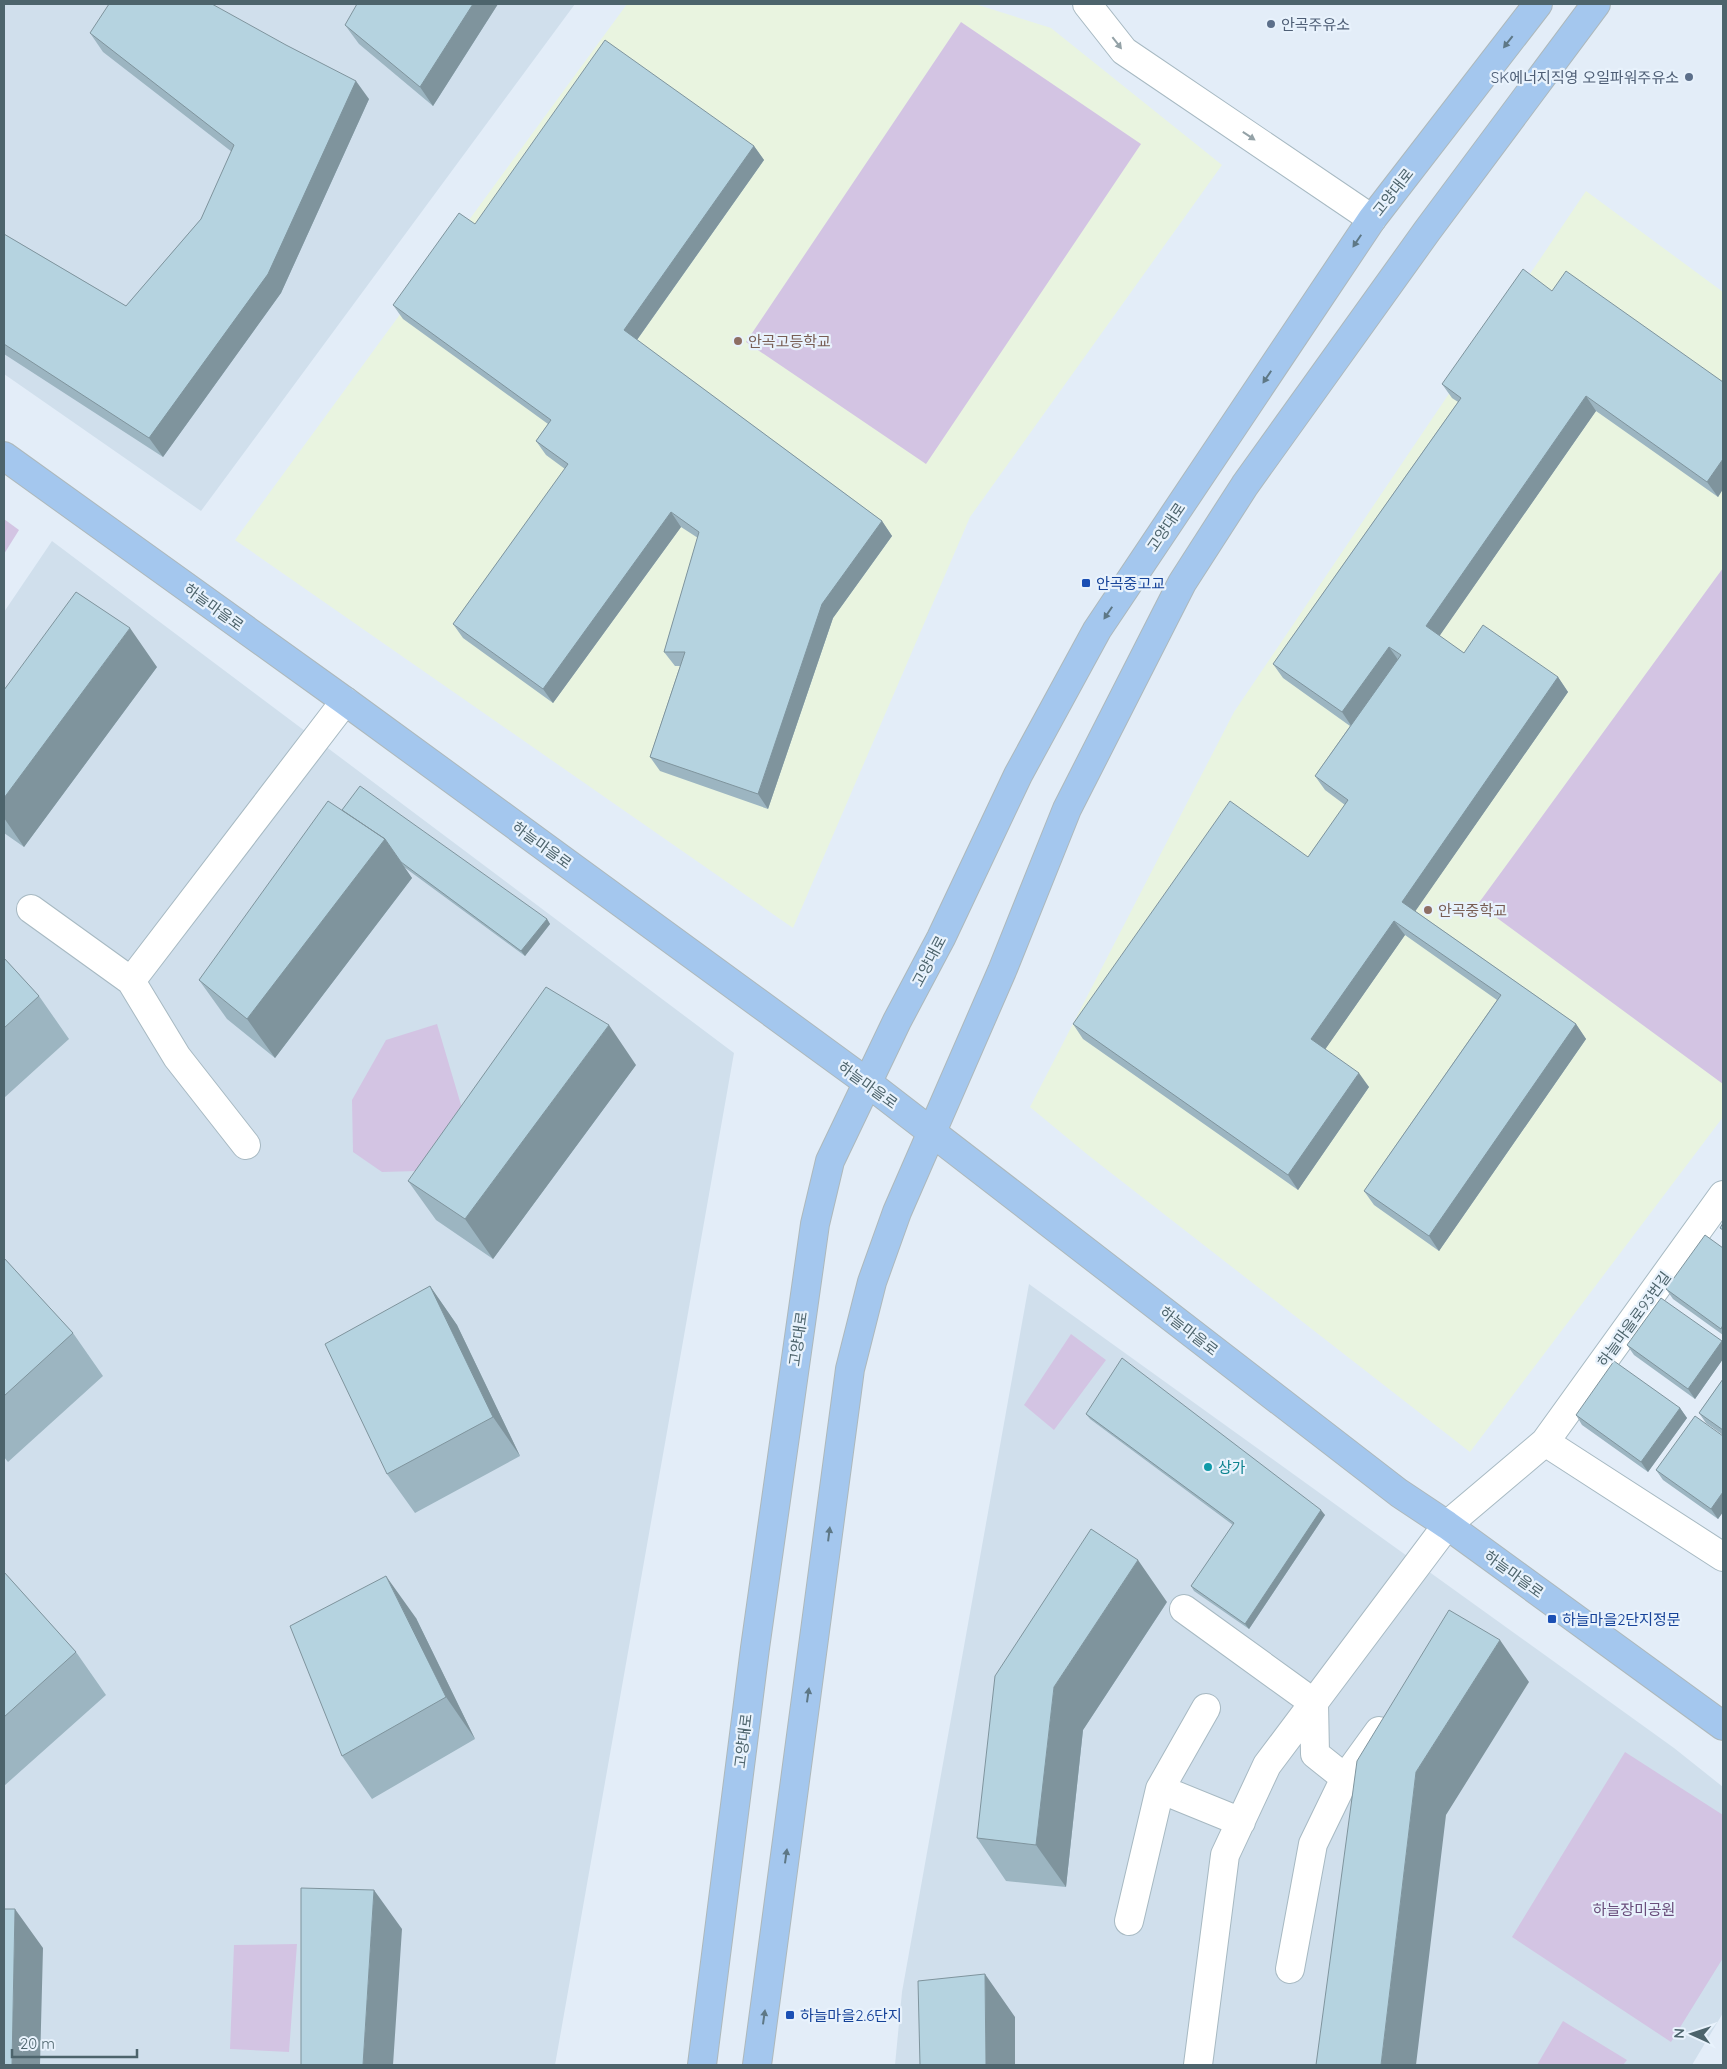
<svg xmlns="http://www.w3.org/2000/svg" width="1727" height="2069" viewBox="0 0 1727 2069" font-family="Quicksand,'Noto Sans KR',sans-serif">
  <rect width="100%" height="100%" fill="#e3edf8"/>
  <path fill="#d0dfec" d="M4,4H575L201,511L4,374Z
    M52,541L734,1053L555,2065H4V612Z
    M1029,1284L1674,1748L1723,1787V2013L1692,2065H895L902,1992Z"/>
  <path fill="#e9f4e0" d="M627,4H975L1051,28L1222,165L970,517L793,928L235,540Z
    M1586,191L1723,292V1117L1470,1452L1088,1155L1030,1107L1234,712Z"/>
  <path fill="#d3c4e3" d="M961,22L1141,144L926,464L746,342Z
    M4,519L19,530L4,554Z
    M1723,568V1084L1478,904Z
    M437,1024L464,1115L417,1171L382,1172L353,1152L352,1100L386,1040Z
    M1071,1334L1106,1360L1054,1430L1024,1405Z
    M1625,1752L1723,1815V1958L1671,2042L1512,1937Z
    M297,1944L289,2052L230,2049L234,1945Z
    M1563,2021L1627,2060L1623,2065H1537Z"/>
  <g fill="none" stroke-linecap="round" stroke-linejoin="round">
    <g stroke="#a7b9c2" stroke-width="30">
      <path id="minor" d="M1087,4L1124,51L1372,219
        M31,909L131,981L177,1057L246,1145
        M131,981L345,701
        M1545,1442L1723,1557
        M1184,1609L1314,1703L1315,1754L1345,1778
        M1160,1789L1241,1822
        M1129,1921L1160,1789L1206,1708
        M1290,1969L1313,1844L1345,1778L1379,1731
        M1198,2065L1225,1855L1267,1765L1447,1525L1545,1442L1723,1195"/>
    </g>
    <g stroke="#adb8bb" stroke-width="30">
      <path id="major" d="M4,456L345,701L868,1083L1399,1493L1447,1525L1723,1726
        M702,2065L755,1648L791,1394L815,1224L830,1161L897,1021L941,938L1018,775L1097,630L1372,219L1538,4
        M757,2065L850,1369L872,1282L897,1212L1002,971L1067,809L1182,583L1245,485L1427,231L1596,4"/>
    </g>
    <use href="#minor" stroke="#fff" stroke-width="28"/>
    <use href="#major" stroke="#a4c7ee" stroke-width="28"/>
  </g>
  <path fill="#9cb5c1" d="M498,4L433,106L359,44L345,25Z
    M90,33L369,99L281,293L163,457L4,354V234L126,306L201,219L232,152L103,52Z
    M754,146L764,160L637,340L882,521L892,536L833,618L768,809L660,771L650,757L680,666H675L664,652L698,538L681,527L553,703L463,638L453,624L565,469L546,455L536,441L548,424L403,319L393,305L475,224Z
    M1552,291L1723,382V489L1718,497L1596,411L1439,636L1464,653L1558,677L1568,692L1415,911L1576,1024L1586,1039L1439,1251L1374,1205L1364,1191L1497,1000L1405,935L1325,1049L1369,1087L1298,1190L1083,1039L1073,1024L1308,857L1345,805L1325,790L1315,776L1350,726L1283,678L1273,664L1458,402L1452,398L1442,384Z
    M157,667L24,847L4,833V690Z
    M342,810L547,919L550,924L525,956L404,867L412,878L275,1058L227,1019L199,980Z
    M4,958L39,996L69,1039L4,1098Z
    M636,1065L493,1259L436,1220L408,1181Z
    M1723,1248V1335L1673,1299L1666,1289Z
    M4,1258L73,1333L103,1376L8,1462L4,1457Z
    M430,1286L457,1325L520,1456L415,1513L387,1474Z
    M1722,1341L1723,1344V1359L1695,1399L1634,1355L1627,1345Z
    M1723,1379V1435L1706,1423L1699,1413Z
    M1680,1408L1687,1418L1648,1472L1582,1425L1576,1415Z
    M1086,1414L1325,1515L1249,1629L1194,1591L1191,1586L1233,1525L1090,1419Z
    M1723,1436V1512L1718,1519L1663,1480L1656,1470Z
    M4,1572L76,1652L106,1695L4,1786Z
    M1167,1602L1083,1730L1066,1887L1006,1881L977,1838Z
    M416,1618L475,1739L372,1799L342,1756Z"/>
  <path fill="#7f949d" d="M473,4H498L433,106L420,87Z
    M356,81L369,99L281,293L163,457L149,438Z
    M754,146L764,160L634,344L624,330Z
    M1586,396L1596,411L1436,641L1426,626Z
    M1723,459V489L1718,497L1707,482Z
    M671,512L681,527L553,703L543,689Z
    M882,521L892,536L833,618L768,809L758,794L822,604Z
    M130,628L157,667L24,847L4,818V798Z
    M1389,647L1399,661L1352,727L1342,712Z
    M1558,677L1568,692L1412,916L1402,902Z
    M385,839L412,878L275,1058L247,1019Z
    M547,919L550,924L525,956L521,951Z
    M1394,921L1405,935L1322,1054L1311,1039Z
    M1576,1024L1586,1039L1439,1251L1429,1236Z
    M609,1025L636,1065L493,1259L465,1219Z
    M1359,1073L1369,1087L1298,1190L1288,1175Z
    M430,1286L457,1325L520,1456L493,1417Z
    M1722,1341L1723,1344V1359L1695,1399L1688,1389Z
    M1680,1408L1687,1418L1648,1472L1641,1462Z
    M1723,1492V1512L1718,1519L1711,1509Z
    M1321,1510L1325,1515L1249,1629L1245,1624Z
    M1138,1560L1167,1602L1083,1730L1066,1887L1036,1845L1054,1687Z
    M386,1576L416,1618L475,1739L446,1697Z
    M1500,1640L1529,1682L1446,1815L1416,2065H1381L1416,1772Z
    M374,1890L402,1929L393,2065H363Z
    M15,1909L43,1948L40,2065H12Z
    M985,1974L1015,2017V2065H986Z"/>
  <path fill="#b5d3e0" stroke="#7f949d" d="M109,4H212L286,45L356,81L268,274L149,438L4,344V234L126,306L201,219L234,145L90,33Z
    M357,4H473L420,87L345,25Z
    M605,40L754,146L624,330L882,521L822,604L758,794L650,757L685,652H664L699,532L671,512L543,689L453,624L568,464L536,441L551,420L393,305L459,213L475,224Z
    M1523,269L1552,291L1566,271L1723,382V459L1707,482L1586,396L1426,626L1464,653L1483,625L1558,677L1402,902L1576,1024L1429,1236L1364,1191L1501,995L1394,921L1311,1039L1359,1073L1288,1175L1073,1024L1230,801L1308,857L1348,800L1315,776L1401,655L1389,647L1342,712L1273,664L1461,398L1442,384Z
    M76,592L130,628L4,798V690Z
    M360,786L547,919L521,951L401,862L385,839L342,810Z
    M328,801L385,839L247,1019L199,980Z
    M4,958L39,996L4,1028Z
    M546,987L609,1025L465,1219L408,1181Z
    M1723,1223V1230L1720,1228Z
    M1705,1235L1723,1248V1325L1721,1329L1666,1289Z
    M4,1258L73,1333L4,1396Z
    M430,1286L493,1417L387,1474L325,1344Z
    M1661,1298L1722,1341L1688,1389L1627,1345Z
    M1122,1358L1321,1510L1245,1624L1191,1586L1234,1523L1086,1414Z
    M1614,1361L1680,1408L1641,1462L1576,1415Z
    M1723,1379V1430L1699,1413Z
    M1695,1416L1723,1436V1492L1711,1509L1656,1470Z
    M1091,1529L1138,1560L1054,1687L1036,1845L977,1838L995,1676Z
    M4,1572L76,1652L4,1717Z
    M386,1576L446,1697L342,1756L290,1626Z
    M1449,1610L1500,1640L1416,1772L1381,2065H1316L1357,1761Z
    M301,1888L374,1890L363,2065H301Z
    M4,1909H15L12,2065H4Z
    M985,1974L986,2065H920L918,1981Z"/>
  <defs><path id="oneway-solid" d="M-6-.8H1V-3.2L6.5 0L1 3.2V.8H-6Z" transform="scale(1.25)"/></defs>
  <g fill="#5e7886">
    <use href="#oneway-solid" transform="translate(1508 42) rotate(128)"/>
    <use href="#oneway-solid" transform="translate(1357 241) rotate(124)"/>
    <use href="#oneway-solid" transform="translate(1267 377) rotate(124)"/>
    <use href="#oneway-solid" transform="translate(1108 613) rotate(124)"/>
    <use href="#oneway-solid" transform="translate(829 1534) rotate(-83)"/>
    <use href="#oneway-solid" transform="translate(808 1695) rotate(-82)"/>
    <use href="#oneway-solid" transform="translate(786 1856) rotate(-82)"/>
    <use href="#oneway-solid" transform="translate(764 2017) rotate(-82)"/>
  </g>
  <g fill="#94a2a7">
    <use href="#oneway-solid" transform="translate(1117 43) rotate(52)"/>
    <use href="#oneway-solid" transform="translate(1249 136) rotate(34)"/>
  </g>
  <g fill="#5c6f8a" stroke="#e8f2fc" stroke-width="2">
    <circle cx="1271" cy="24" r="5"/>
    <circle cx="1689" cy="77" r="5"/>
  </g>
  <g fill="#8d6e63" stroke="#e8f2fc" stroke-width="2">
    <circle cx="738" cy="341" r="5"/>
    <circle cx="1428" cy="910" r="5"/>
  </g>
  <g fill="#1a4fb4" stroke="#e8f2fc" stroke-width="2">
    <rect x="1081" y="578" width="10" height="10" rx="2.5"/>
    <rect x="1547" y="1614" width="10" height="10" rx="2.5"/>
    <rect x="785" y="2010" width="10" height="10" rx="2.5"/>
  </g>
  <circle fill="#0f9aa8" stroke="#e8f2fc" stroke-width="2" cx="1208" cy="1467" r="5"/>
  <g text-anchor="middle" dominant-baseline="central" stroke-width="4.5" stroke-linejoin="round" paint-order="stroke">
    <g font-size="15" fill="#4e5e75" stroke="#e8f2fc" text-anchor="start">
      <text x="1281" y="24">안곡주유소</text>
      <text x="1679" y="77" text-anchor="end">SK에너지직영 오일파워주유소</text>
    </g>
    <g font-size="15" fill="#4d646c" stroke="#e8f2fc">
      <text transform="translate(1393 192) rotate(-52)">고양대로</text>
      <text transform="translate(1166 527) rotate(-56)">고양대로</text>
      <text transform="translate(214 607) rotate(36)">하늘마을로</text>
      <text transform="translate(542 845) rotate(36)">하늘마을로</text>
      <text transform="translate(929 961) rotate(-62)">고양대로</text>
      <text transform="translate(868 1085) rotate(36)">하늘마을로</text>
      <text transform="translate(1634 1319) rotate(-54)">하늘마을로93번길</text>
      <text transform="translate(1189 1331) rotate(38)">하늘마을로</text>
      <text transform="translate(798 1339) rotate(-82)">고양대로</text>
      <text transform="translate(1514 1574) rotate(36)">하늘마을로</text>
      <text transform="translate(743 1741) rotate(-83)">고양대로</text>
    </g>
    <g font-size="15" fill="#785e54" stroke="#e8f2fc" text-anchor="start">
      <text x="748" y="341">안곡고등학교</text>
      <text x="1438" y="910">안곡중학교</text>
    </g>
    <g font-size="15" fill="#164399" stroke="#e8f2fc" text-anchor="start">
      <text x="1096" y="583">안곡중고교</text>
      <text x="1562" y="1619">하늘마을2단지정문</text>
      <text x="800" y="2015">하늘마을2.6단지</text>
    </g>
    <g font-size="15" fill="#0d838f" stroke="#e8f2fc" text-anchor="start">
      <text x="1218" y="1467">상가</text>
    </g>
    <g font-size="15" fill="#694d7b" stroke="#e8f2fc">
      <text x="1634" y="1909">하늘장미공원</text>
    </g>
  </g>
  <rect width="1727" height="2069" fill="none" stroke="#4d646c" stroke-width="10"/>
  <g transform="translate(1692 2034) rotate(273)" stroke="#e8f2fc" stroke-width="4" paint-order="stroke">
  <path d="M0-4L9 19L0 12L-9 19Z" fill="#4d646c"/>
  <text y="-8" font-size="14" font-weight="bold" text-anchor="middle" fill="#4d646c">N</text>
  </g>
  <path d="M12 2049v8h125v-8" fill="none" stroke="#4d646c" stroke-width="2.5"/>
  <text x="20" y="2049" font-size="15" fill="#4d646c" stroke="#e8f2fc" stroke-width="4" paint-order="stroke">20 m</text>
</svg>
